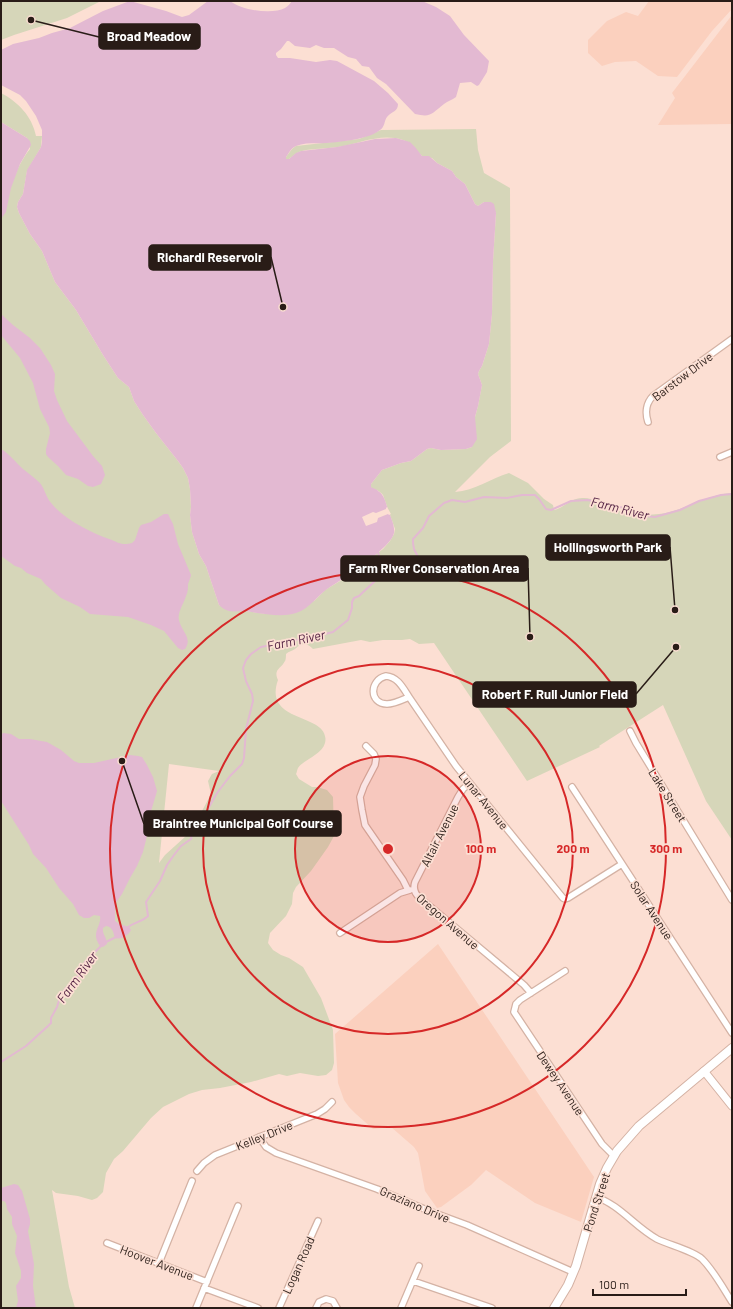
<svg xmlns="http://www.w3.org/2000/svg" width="733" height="1309" viewBox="0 0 733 1309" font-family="Barlow,sans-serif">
  <rect width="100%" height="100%" fill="#fcdfd3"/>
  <path fill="#fbd0be" d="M649,1H732V9L712,31L677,77L658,76L636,61L615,62L602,66L588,53V40L607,21L626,12L638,16Z
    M732,15V124L658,125L675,98L672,93Z
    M438,944L594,1177L581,1222L535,1203L486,1170L471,1185L441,1207L437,1208L425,1191L418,1153L414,1147L391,1127L373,1129L356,1114L349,1107L344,1100L338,1083L335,1034Z"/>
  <path fill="#d6d6b9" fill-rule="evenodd" d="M1,1H101L67,18L14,35L1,40Z
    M1,93C18,102 32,116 36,136H42L41,147L27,171L23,194L18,202L17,207L19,213L30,234L42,251L55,282L76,310L103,355L118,378L129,387L134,401L143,415L156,433L178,461L183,468L188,478L190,489L191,507L190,515L192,532L199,554L206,566L219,605L230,611H245L266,614L314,601L325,590L345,578L383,549L390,541L394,534L395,529L383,495C378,489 374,490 370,487L371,484L382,470L401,463L411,461L427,449L431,448L441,450L466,449L472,447L475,423V417L478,406L482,385L478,374L479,371L482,366L489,344L492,314L493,261L496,213L484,202L478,206L475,204L465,184L456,177L452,171L437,163L432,158L422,156C413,147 410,140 395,138C376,135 357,144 338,147C326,149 313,148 302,151C297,152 293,156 289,159H286V157L292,149L296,146L359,139L381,130L476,129L478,150L484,173L510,188L511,441L490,457L455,492C475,491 491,478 509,473L528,483L544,499L553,505L554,510C564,508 571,498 582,498C592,497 601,504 610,508C625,514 643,516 659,514C683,512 706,494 732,493V840L706,801L663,705L599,746L600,747L527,781L434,643L419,644L410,639L402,640H383L370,642L361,640L313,649C306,642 302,643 295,649C292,651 289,651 286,654C286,655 286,660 285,661C281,669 273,669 278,680C262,725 332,712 325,743C322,755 304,759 298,768C297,770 297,772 296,774L299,779L312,787H317L327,790L333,797L334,836L328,847L311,871L296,887L293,893L292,904L286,916L270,933L268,943L273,950L281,955L289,958L303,967L321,998L333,1030L334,1063L332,1070L326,1075L318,1076L300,1073L287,1076L279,1074L251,1082L220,1088L202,1090L189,1094L163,1107L151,1118L123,1151L114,1159L106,1173L103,1192L97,1198L92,1200L78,1196L56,1193L52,1190L69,1287L75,1308H1V209L7,207C8,189 19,162 30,149L27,138L1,122ZM169,764L219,771L212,774L208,781L211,794L202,811L195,819L186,836L165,855L159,863Z"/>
  <path fill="#e3b9d2" d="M130,1L166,11L182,17L189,15L208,1H230C241,10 272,15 285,8C288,6 290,4 292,1H422L436,7L450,16L464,35L489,61L487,72L479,85L477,86L471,82L460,83L456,97C452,100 448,101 444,104C432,113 432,118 415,114L386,84L377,78L369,67L362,66L356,59L348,57L334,48H324L316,45L310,48L295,46L289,41H287L281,49L276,53V55L278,58H290L316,62L330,60L337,61L374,81L388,93L398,104C398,112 392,111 387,117C384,121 385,127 380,130C370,139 340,142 327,143C317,144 306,142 296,146C291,148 289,153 286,157V159H289L296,153L301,151L337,147L375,139L396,138L410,142L415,147L422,156H429L437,163L452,171L456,177L465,184L475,204L478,206L484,202H491L494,204L496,213L493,261L492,314L489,344L482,366L479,371L478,374L482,385L478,406L475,417L477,439L472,447L466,449L441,450L431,448L427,449L411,461L401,463L382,470L371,484V487C373,489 376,488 378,491C385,495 386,505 389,512C391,518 395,526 394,533C392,547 343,579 330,587C318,594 310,609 296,613C280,618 261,613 244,611C239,611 234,612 229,611C225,610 222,608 219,605L206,566L199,554L192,532L190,515L191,507L190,489L188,478L183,468L178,461L156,433L143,415L134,401L129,387L118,378L103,355L76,310L55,282L42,251L30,234L19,213L17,207L18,202L23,194L27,170L41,147L42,142V130L36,116L26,101L20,95L1,85V50L13,44L39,38L52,33L70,28L103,11Z
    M1,122L27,138L30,141L31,145L20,164L11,188L6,212L1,219Z
    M1,314L13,325L30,338L40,348L51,365L55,374L54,391L57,400L67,421L93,456L102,466L105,475L101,484L93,487L88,486L78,479L66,475L58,466L48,457L46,454V449L50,433L49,427L40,409L33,383L20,358L1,335Z
    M1,449C10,454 16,463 23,469C29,474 35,478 40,483C45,489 46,498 52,504C65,520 90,532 109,539C118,542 121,546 132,543L135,540L139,528L141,525L151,522L164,514H168L173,524L178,544L191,575C190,579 189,581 188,584C188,588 188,592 186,596C184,603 177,613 179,620C181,631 193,638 185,649L182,650L178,648L164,631L151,625L128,617L90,614L80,607L61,598L45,584L41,579L27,573L21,568L15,566L1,556Z
    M3,733L11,734L19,739H30L47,742L61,750L74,761L79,763H94L130,755L138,756L142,757L147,765L153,777L157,791L149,818L148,832L143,852L137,866L130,878L122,894L115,904V921L119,924L129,927L131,930C128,936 121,940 115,938C113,932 113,927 106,926L103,928C102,934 107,938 107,944L103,947L100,946C90,933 102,926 100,916L94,915L89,918H84L79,915L73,904L59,888L46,868L33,854L29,845L1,801V735Z
    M14,1184L18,1185L22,1191L30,1219V1224L28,1231L34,1264L33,1286L36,1308H16L18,1301L16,1286L21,1278V1271L15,1253L17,1236L12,1224V1217L7,1209L6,1203L4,1201H1V1188Z"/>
  <path fill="#fcdfd3" d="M387,507L391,514L389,515L388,514L378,518L377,522L366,526L362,517L373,512L376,513L386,509V508Z"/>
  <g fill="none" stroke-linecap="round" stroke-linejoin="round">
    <path stroke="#e3b9d2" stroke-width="2" d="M378,552L384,577
      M127,928C134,922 142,922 148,916L146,902L160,881L167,865L174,855L181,846L191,839L193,828L195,823L204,816L217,793L230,776L242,764L244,758L246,729L253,701L252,694L246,681L243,668L246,660L251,654L261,647L296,640L310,638L333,632L348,620L352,608V602L354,598L359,596L376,580L387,576L405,579L411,577L417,573L419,567V559L414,549L413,543V539L423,528L429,516L444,503L452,500L465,502L484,497L507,498L522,495H535L539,499L546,509L551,510L571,501L588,500L602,504L625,508L637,515L655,517L680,510L699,501L721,495L732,494
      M106,942L116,937
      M1,1062L26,1046L48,1026L51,1023V1018L57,1007L60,997L65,989L78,976L80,970L85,962L102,945"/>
    <g stroke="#d4b2a4" stroke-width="8">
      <path id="minor" d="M648,422C645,413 646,403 653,396L732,339
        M720,457L732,452
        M386,676C398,677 403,688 409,697C402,700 394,704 387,704C369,704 369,680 386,676Z
        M409,697L456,766L563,898L565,899L568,898L622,864
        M630,731L636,743L732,900
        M366,746L374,754L376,759L375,765L364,786L360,797L362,810L365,825L403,880L408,890
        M470,783L463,789L458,797L415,882C413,888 415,894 420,898L524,985L531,993
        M572,787L732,1033
        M340,933L400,893L410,890
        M565,971L520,1000L516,1004L514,1012L602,1144L614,1156
        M259,1137L266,1147L276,1153L377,1189L429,1211L467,1225L573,1272
        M197,1171L204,1163L215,1155L317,1114L325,1109L332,1102
        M596,1197C620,1205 635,1227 657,1239C669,1245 692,1250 702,1259C714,1271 723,1288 732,1302
        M107,1243L207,1282
        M159,1263L192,1181
        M413,1281L492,1308
        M204,1288L258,1308
        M196,1308L238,1206
        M279,1308L318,1221
        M316,1308L319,1302L326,1299L333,1301L337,1308
        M401,1308L419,1266"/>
    </g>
    <g stroke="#d4b2a4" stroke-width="9">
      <path id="tertiary" d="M704,1071L732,1106"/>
    </g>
    <g stroke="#d4b2a4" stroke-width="10">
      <path id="secondary" d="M554,1308L568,1285L576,1266L600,1184L607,1168L617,1151L639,1126L732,1048"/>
    </g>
    <use href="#minor" stroke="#fff" stroke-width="5.5"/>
    <use href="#tertiary" stroke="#fff" stroke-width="7"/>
    <use href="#secondary" stroke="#fff" stroke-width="8"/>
  </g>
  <circle cx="388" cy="849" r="93" fill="#d62828" fill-opacity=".12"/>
  <g fill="none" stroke="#d62828" stroke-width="2">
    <circle cx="388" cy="849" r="93"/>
    <circle cx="388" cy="849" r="185"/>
    <circle cx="388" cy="849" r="278"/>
  </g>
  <g text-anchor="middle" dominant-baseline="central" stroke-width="3.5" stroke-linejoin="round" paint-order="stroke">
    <g font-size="12" fill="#291c17" stroke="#fcdfd3">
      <text transform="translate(682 376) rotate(-37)">Barstow Drive</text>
      <text transform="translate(668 795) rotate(58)">Lake Street</text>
      <text transform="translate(484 800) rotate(51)">Lunar Avenue</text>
      <text transform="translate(439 835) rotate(-63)">Altair Avenue</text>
      <text transform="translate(652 910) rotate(57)">Solar Avenue</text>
      <text transform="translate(448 921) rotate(41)">Oregon Avenue</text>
      <text transform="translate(561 1083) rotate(56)">Dewey Avenue</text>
      <text transform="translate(264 1135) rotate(-22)">Kelley Drive</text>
      <text transform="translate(596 1202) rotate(-72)">Pond Street</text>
      <text transform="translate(415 1204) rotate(23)">Graziano Drive</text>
      <text transform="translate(157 1262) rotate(21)">Hoover Avenue</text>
      <text transform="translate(298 1265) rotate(-66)">Logan Road</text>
    </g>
    <g font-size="13" font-style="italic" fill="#501e40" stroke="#fcdfd3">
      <text transform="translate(620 508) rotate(14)">Farm River</text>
      <text transform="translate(296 640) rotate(-12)">Farm River</text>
      <text transform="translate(77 977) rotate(-54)">Farm River</text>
    </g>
  </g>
  <circle cx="388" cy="849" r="6" fill="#d62828" stroke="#fcdfd3" stroke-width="2"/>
  <g font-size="12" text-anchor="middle" font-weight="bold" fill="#d62828" stroke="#fcdfd3" stroke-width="3.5" stroke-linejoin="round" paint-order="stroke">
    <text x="481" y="853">100 m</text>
    <text x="573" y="853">200 m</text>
    <text x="666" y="853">300 m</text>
  </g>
  <path fill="none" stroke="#291c17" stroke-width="1.5" d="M31 20L99 37M283 307L271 257M675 610L670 547M530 637L528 568M676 647L636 694M122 761L144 824"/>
  <g fill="#291c17" stroke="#fcdfd3" stroke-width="1.5">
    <circle cx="31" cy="20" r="4"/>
    <circle cx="283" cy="307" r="4"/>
    <circle cx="675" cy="610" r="4"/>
    <circle cx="530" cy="637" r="4"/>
    <circle cx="676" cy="647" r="4"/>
    <circle cx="122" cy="761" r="4"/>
  </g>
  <g fill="#291c17" stroke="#291c17" stroke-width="1.5">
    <rect x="99" y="24" width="101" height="25" rx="4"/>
    <rect x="149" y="245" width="122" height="25" rx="4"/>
    <rect x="546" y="535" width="124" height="25" rx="4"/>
    <rect x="341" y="556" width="187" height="25" rx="4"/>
    <rect x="473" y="682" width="163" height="25" rx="4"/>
    <rect x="144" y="811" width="197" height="25" rx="4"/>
  </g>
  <g font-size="13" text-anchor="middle" font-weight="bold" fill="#fff">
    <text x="149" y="41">Broad Meadow</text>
    <text x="210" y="262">Richardi Reservoir</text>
    <text x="608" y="552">Hollingsworth Park</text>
    <text x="434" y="573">Farm River Conservation Area</text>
    <text x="555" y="699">Robert F. Rull Junior Field</text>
    <text x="243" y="828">Braintree Municipal Golf Course</text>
  </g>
  <rect width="733" height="1309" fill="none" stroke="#291c17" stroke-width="4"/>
  <path d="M593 1289v6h93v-6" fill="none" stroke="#291c17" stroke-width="2"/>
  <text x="599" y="1289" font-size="12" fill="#291c17" stroke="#fcdfd3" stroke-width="3" paint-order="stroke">100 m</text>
</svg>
